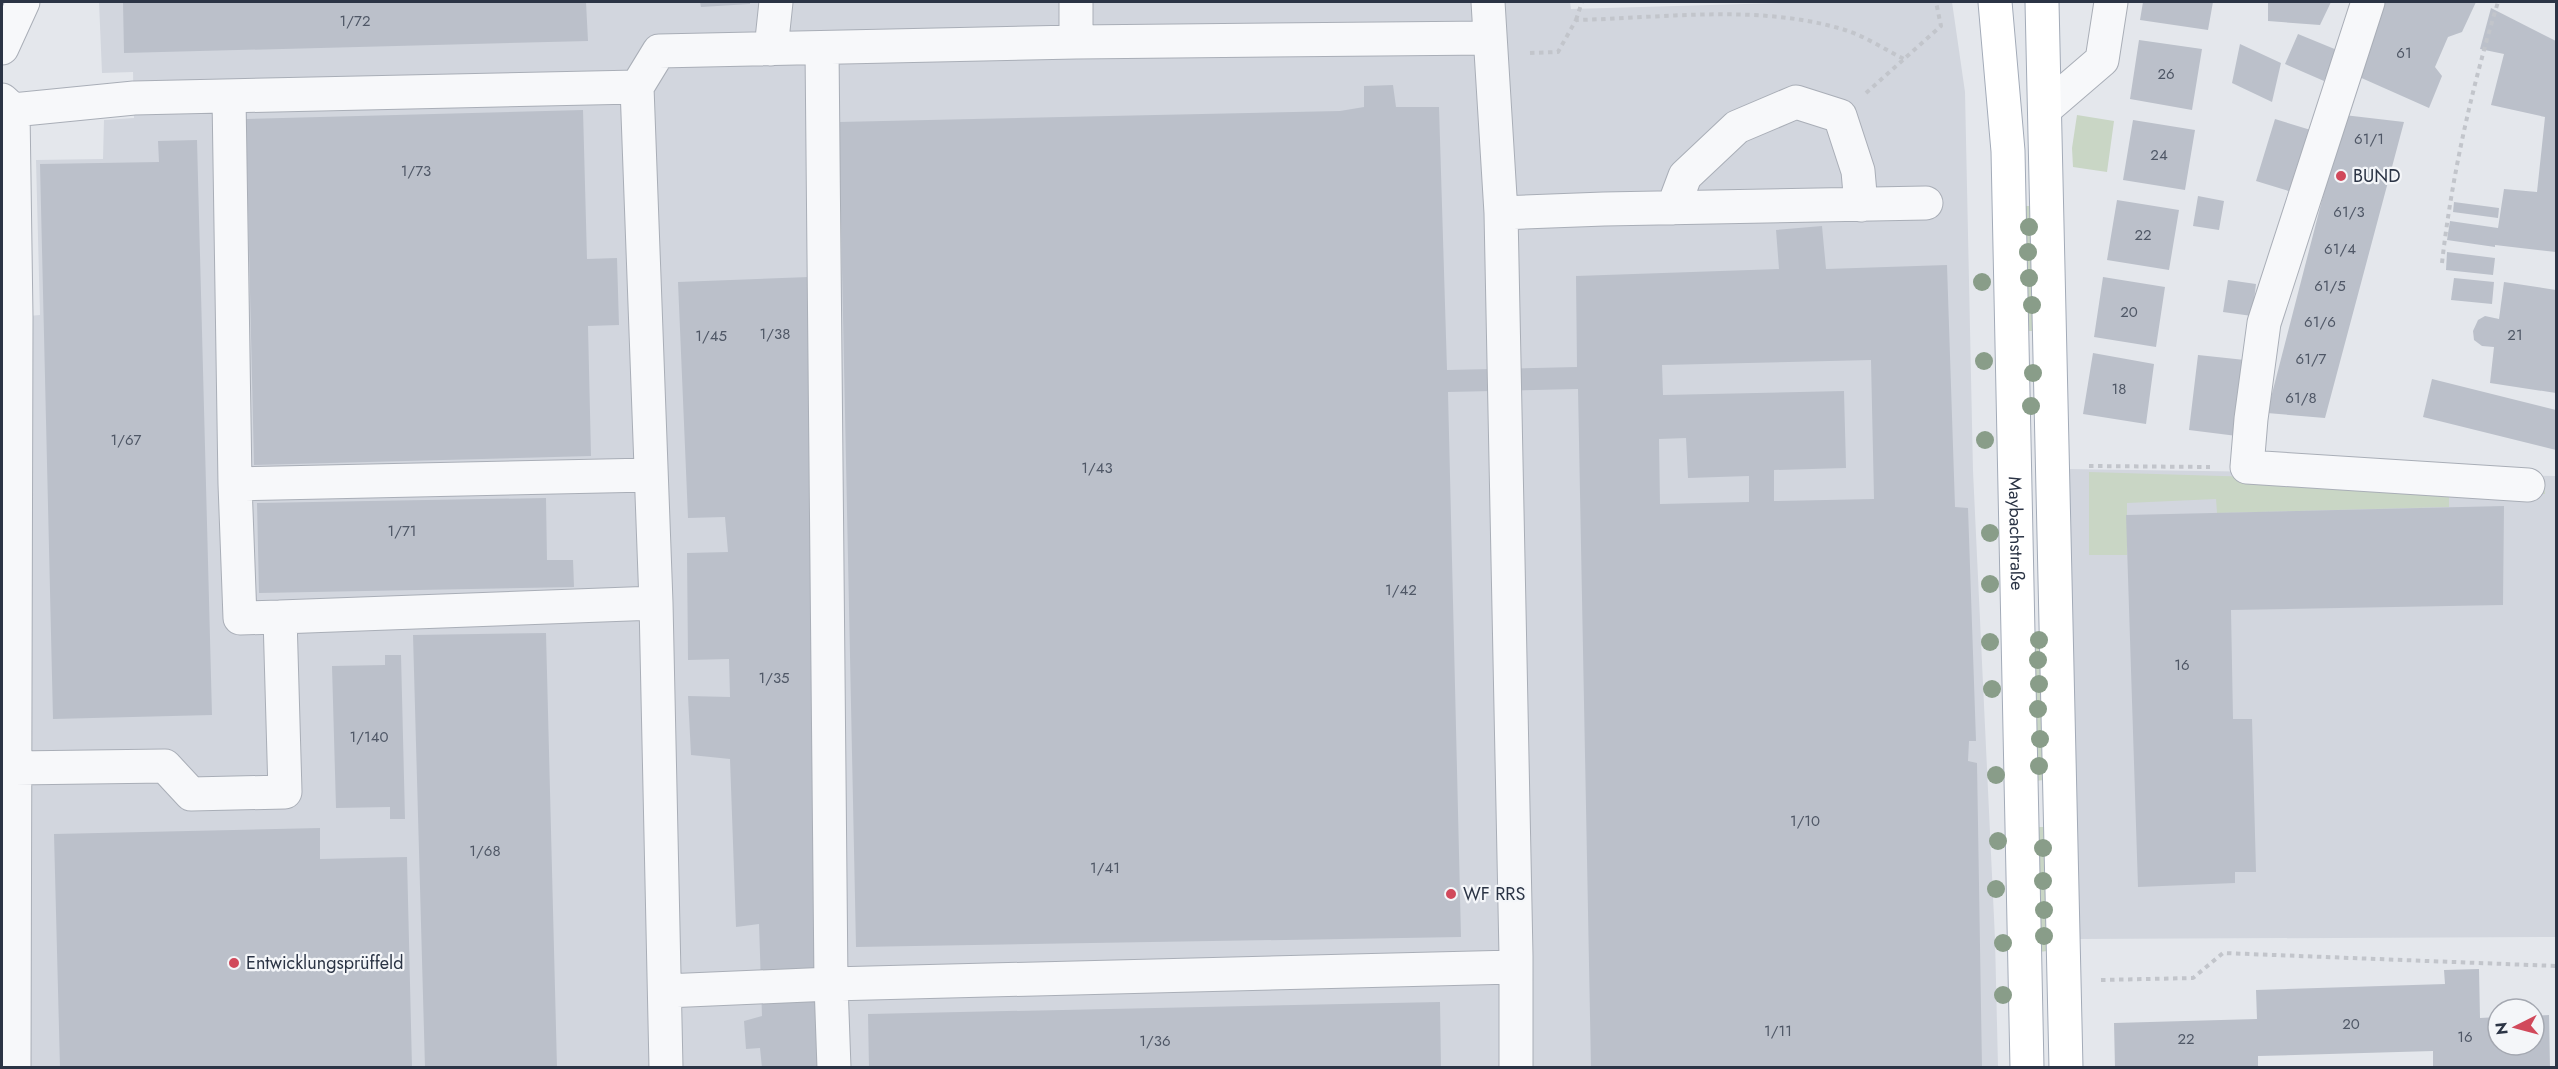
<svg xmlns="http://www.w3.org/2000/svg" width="2558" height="1069" viewBox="0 0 2558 1069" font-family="Jost,sans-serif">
  <rect width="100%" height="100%" fill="#e4e7ec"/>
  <path fill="#d2d6de" d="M99,2H1570L1571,9L1812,2H1952L1965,92L1973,471L1995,939L1998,1067L2,1068L4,318L40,315L36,160L103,159L104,120L134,118L133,72L102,73Z
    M2067,469L2556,476V937L2078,939Z"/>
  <path fill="#c9d6c5" d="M2077,115L2114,121L2107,172L2073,167L2072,148Z
    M2023,206H2030L2033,331H2025Z
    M2089,472L2544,486L2545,494L2449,493V507L2217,513L2216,499L2127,503V555H2089Z
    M2041,631L2044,780L2035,781L2031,632Z
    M2037,827H2045L2047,951L2039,952Z"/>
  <path fill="#bbc0ca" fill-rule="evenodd" d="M123,2H586L588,41L124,53Z
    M700,2H750V4L701,7Z
    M2143,2H2213L2208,30L2140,20Z
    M2268,2H2331L2320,25L2268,21Z
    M2383,2H2476L2462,32L2448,37L2435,67L2442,76L2429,108L2357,76Z
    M2491,8L2556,41V252L2495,245V247L2447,240L2450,221L2498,228L2504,189L2537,192L2545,117L2491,105L2504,54L2480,49Z
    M2298,34L2337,50L2324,81L2285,64Z
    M2139,40L2202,49L2192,110L2130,99Z
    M2240,44L2281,63L2272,102L2232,83Z
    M1393,85L1396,107H1439L1447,370L1577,367L1576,276L1779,269L1776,230L1822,226L1826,269L1947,265L1955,507L1968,508L1976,741H1969L1968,761L1977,763L1982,1068H1591L1578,389L1448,392L1461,937L856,947L839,122L1340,111L1364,107V86ZM1871,360L1874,499L1774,501V470L1846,468L1844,391L1663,395L1662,365ZM1686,438L1688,478L1749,476V502L1660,504L1659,439Z
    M583,110L587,259L617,258L619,325L588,326L591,456L254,465L246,119Z
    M2344,115L2404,122L2325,418L2267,413Z
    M2275,119L2314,131L2295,193L2256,181Z
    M2133,120L2195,130L2185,190L2123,180Z
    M197,140L212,715L53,719L40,164L159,162L158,141Z
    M2198,196L2224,201L2219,230L2193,226Z
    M2117,200L2179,210L2169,270L2107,260Z
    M2454,202L2499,208L2498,218L2453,212Z
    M2447,252L2495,258L2493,275L2446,270Z
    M809,277L826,1068H762L760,1048L746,1049L744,1021L762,1016L759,924L736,927L730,759L691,755L688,696L730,697L729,659L688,660L687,553L728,552L725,517L688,518L678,282Z
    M2103,277L2165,287L2156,347L2094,337Z
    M2454,278L2494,282L2492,304L2451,300Z
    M2228,280L2256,284L2252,316L2223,312Z
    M2504,282L2556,290V393L2490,383L2494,347L2482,346L2474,340L2473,331L2478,320L2485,316L2499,319Z
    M2093,353L2154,364L2146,424L2083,414Z
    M2198,355L2245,360L2237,436L2189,430Z
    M2432,379L2556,410V450L2423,417Z
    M546,498L547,560H573L574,587L259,593L257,503Z
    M2504,506L2503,605L2231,610L2233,719H2252L2256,872H2235V883L2138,887L2126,515Z
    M546,633L557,1068H425L413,635Z
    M385,655H401L405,819H390V807L336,808L332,666L385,665Z
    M320,828V859L407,857L412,1068H60L54,834Z
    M2479,969L2480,1018L2498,1017V1045H2534V1016L2549,1015L2550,1068H2433V1051L2258,1056V1068H2115L2114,1023L2257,1019L2256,990L2445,984L2444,970Z
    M1440,1002L1441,1068H869L868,1014Z"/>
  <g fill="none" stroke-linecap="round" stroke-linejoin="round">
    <g stroke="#a9aeb7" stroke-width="35">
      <path id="minor" d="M1076,2V42
        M1488,2L1501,213L1516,956V1068
        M2368,2L2264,323L2251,419L2247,467L2528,485
        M2,48L23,2
        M822,48L831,984L834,1068
        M771,49L776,2
        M229,97L235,484L240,618L280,617
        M2,100L13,110L16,317L14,1068
        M2045,109L2102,60L2111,2
        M13,110L134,98L637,87
        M1673,208L1685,176L1737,127L1796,102L1840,116L1858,171L1861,205
        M1501,213L1604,209L1926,203
        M235,484L650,475
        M6,747L15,768L165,766L191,794L285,792L280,617L656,603
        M665,991L831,984L1515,967
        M666,1068L656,603L637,87L659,51L1076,42L1489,38"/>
    </g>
    <g stroke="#a3abb8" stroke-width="35">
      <g id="major">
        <path id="s1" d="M1995,2L2008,151L2027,1068"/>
        <path d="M2042,2L2066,1068"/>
      </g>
    </g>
    <path stroke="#c2c5cb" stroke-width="4" stroke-dasharray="4.5 4.5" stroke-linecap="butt" d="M1576,20L1582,2
      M1530,53L1558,52L1576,20C1664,18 1757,4 1842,29C1863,35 1884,49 1904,59
      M1866,93L1941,26L1936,2
      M2442,263C2452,174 2472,87 2498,2
      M2089,466L2210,467
      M2101,980L2193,978L2223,953L2556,966"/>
    <use href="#minor" stroke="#f7f8fa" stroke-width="33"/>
    <use href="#major" stroke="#fff" stroke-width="33"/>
  </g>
  <g fill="#899d89">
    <circle cx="2029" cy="227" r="9"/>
    <circle cx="2028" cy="252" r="9"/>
    <circle cx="2029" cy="278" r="9"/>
    <circle cx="1982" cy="282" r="9"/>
    <circle cx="2032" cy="305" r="9"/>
    <circle cx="1984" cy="361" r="9"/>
    <circle cx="2033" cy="373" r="9"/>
    <circle cx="2031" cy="406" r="9"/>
    <circle cx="1985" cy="440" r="9"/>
    <circle cx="1990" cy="533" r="9"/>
    <circle cx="1990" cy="584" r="9"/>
    <circle cx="2039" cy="640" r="9"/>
    <circle cx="1990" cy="642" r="9"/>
    <circle cx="2038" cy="660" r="9"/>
    <circle cx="2039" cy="684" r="9"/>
    <circle cx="1992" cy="689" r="9"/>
    <circle cx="2038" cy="709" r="9"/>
    <circle cx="2040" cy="739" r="9"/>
    <circle cx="2039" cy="766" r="9"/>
    <circle cx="1996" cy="775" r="9"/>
    <circle cx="1998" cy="841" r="9"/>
    <circle cx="2043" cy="848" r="9"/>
    <circle cx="2043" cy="881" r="9"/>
    <circle cx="1996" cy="889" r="9"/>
    <circle cx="2044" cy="910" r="9"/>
    <circle cx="2044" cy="936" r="9"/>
    <circle cx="2003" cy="943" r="9"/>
    <circle cx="2003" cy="995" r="9"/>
  </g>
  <g fill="#d1495b" stroke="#f4f6f9" stroke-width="2">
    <circle cx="2341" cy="176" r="6"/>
    <circle cx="1451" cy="894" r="6"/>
    <circle cx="234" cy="963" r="6"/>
  </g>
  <g text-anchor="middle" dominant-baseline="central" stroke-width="4.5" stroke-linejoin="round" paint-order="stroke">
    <g font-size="15" fill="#4f5766">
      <text x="355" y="21">1/72</text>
      <text x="2404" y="53">61</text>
      <text x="2166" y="74">26</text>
      <text x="2369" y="139">61/1</text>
      <text x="2159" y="155">24</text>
      <text x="416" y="171">1/73</text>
      <text x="2349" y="212">61/3</text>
      <text x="2143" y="235">22</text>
      <text x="2340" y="249">61/4</text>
      <text x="2330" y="286">61/5</text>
      <text x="2129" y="312">20</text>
      <text x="2320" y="322">61/6</text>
      <text x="775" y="334">1/38</text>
      <text x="2515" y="335">21</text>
      <text x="711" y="336">1/45</text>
      <text x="2311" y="359">61/7</text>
      <text x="2119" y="389">18</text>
      <text x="2301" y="398">61/8</text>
      <text x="126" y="440">1/67</text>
      <text x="1097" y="468">1/43</text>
      <text x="402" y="531">1/71</text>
      <text x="1401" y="590">1/42</text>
      <text x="2182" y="665">16</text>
      <text x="774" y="678">1/35</text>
      <text x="369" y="737">1/140</text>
      <text x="1805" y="821">1/10</text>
      <text x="485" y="851">1/68</text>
      <text x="1105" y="868">1/41</text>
      <text x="2351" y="1024">20</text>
      <text x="1778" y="1031">1/11</text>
      <text x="2465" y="1037">16</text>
      <text x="2186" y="1039">22</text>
      <text x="1155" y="1041">1/36</text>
    </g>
    <g font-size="18" fill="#2b3445" stroke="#f4f6f9" text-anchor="start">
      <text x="2353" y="176">BUND</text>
      <text x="1463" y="894">WF RRS</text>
      <text x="246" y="963">Entwicklungsprüffeld</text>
    </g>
    <g font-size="18" fill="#2b3445" stroke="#f4f6f9">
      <text stroke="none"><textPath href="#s1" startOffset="532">Maybachstraße</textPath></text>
    </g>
  </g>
  <rect width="2558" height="1069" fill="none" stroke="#2b3445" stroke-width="6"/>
  <g transform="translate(2516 1027) rotate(264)"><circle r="28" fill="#f4f6f9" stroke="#a4a8b1" stroke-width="1.5"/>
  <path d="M0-4.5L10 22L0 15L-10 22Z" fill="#d1495b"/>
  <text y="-9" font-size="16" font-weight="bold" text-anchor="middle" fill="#2b3445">N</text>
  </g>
</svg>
